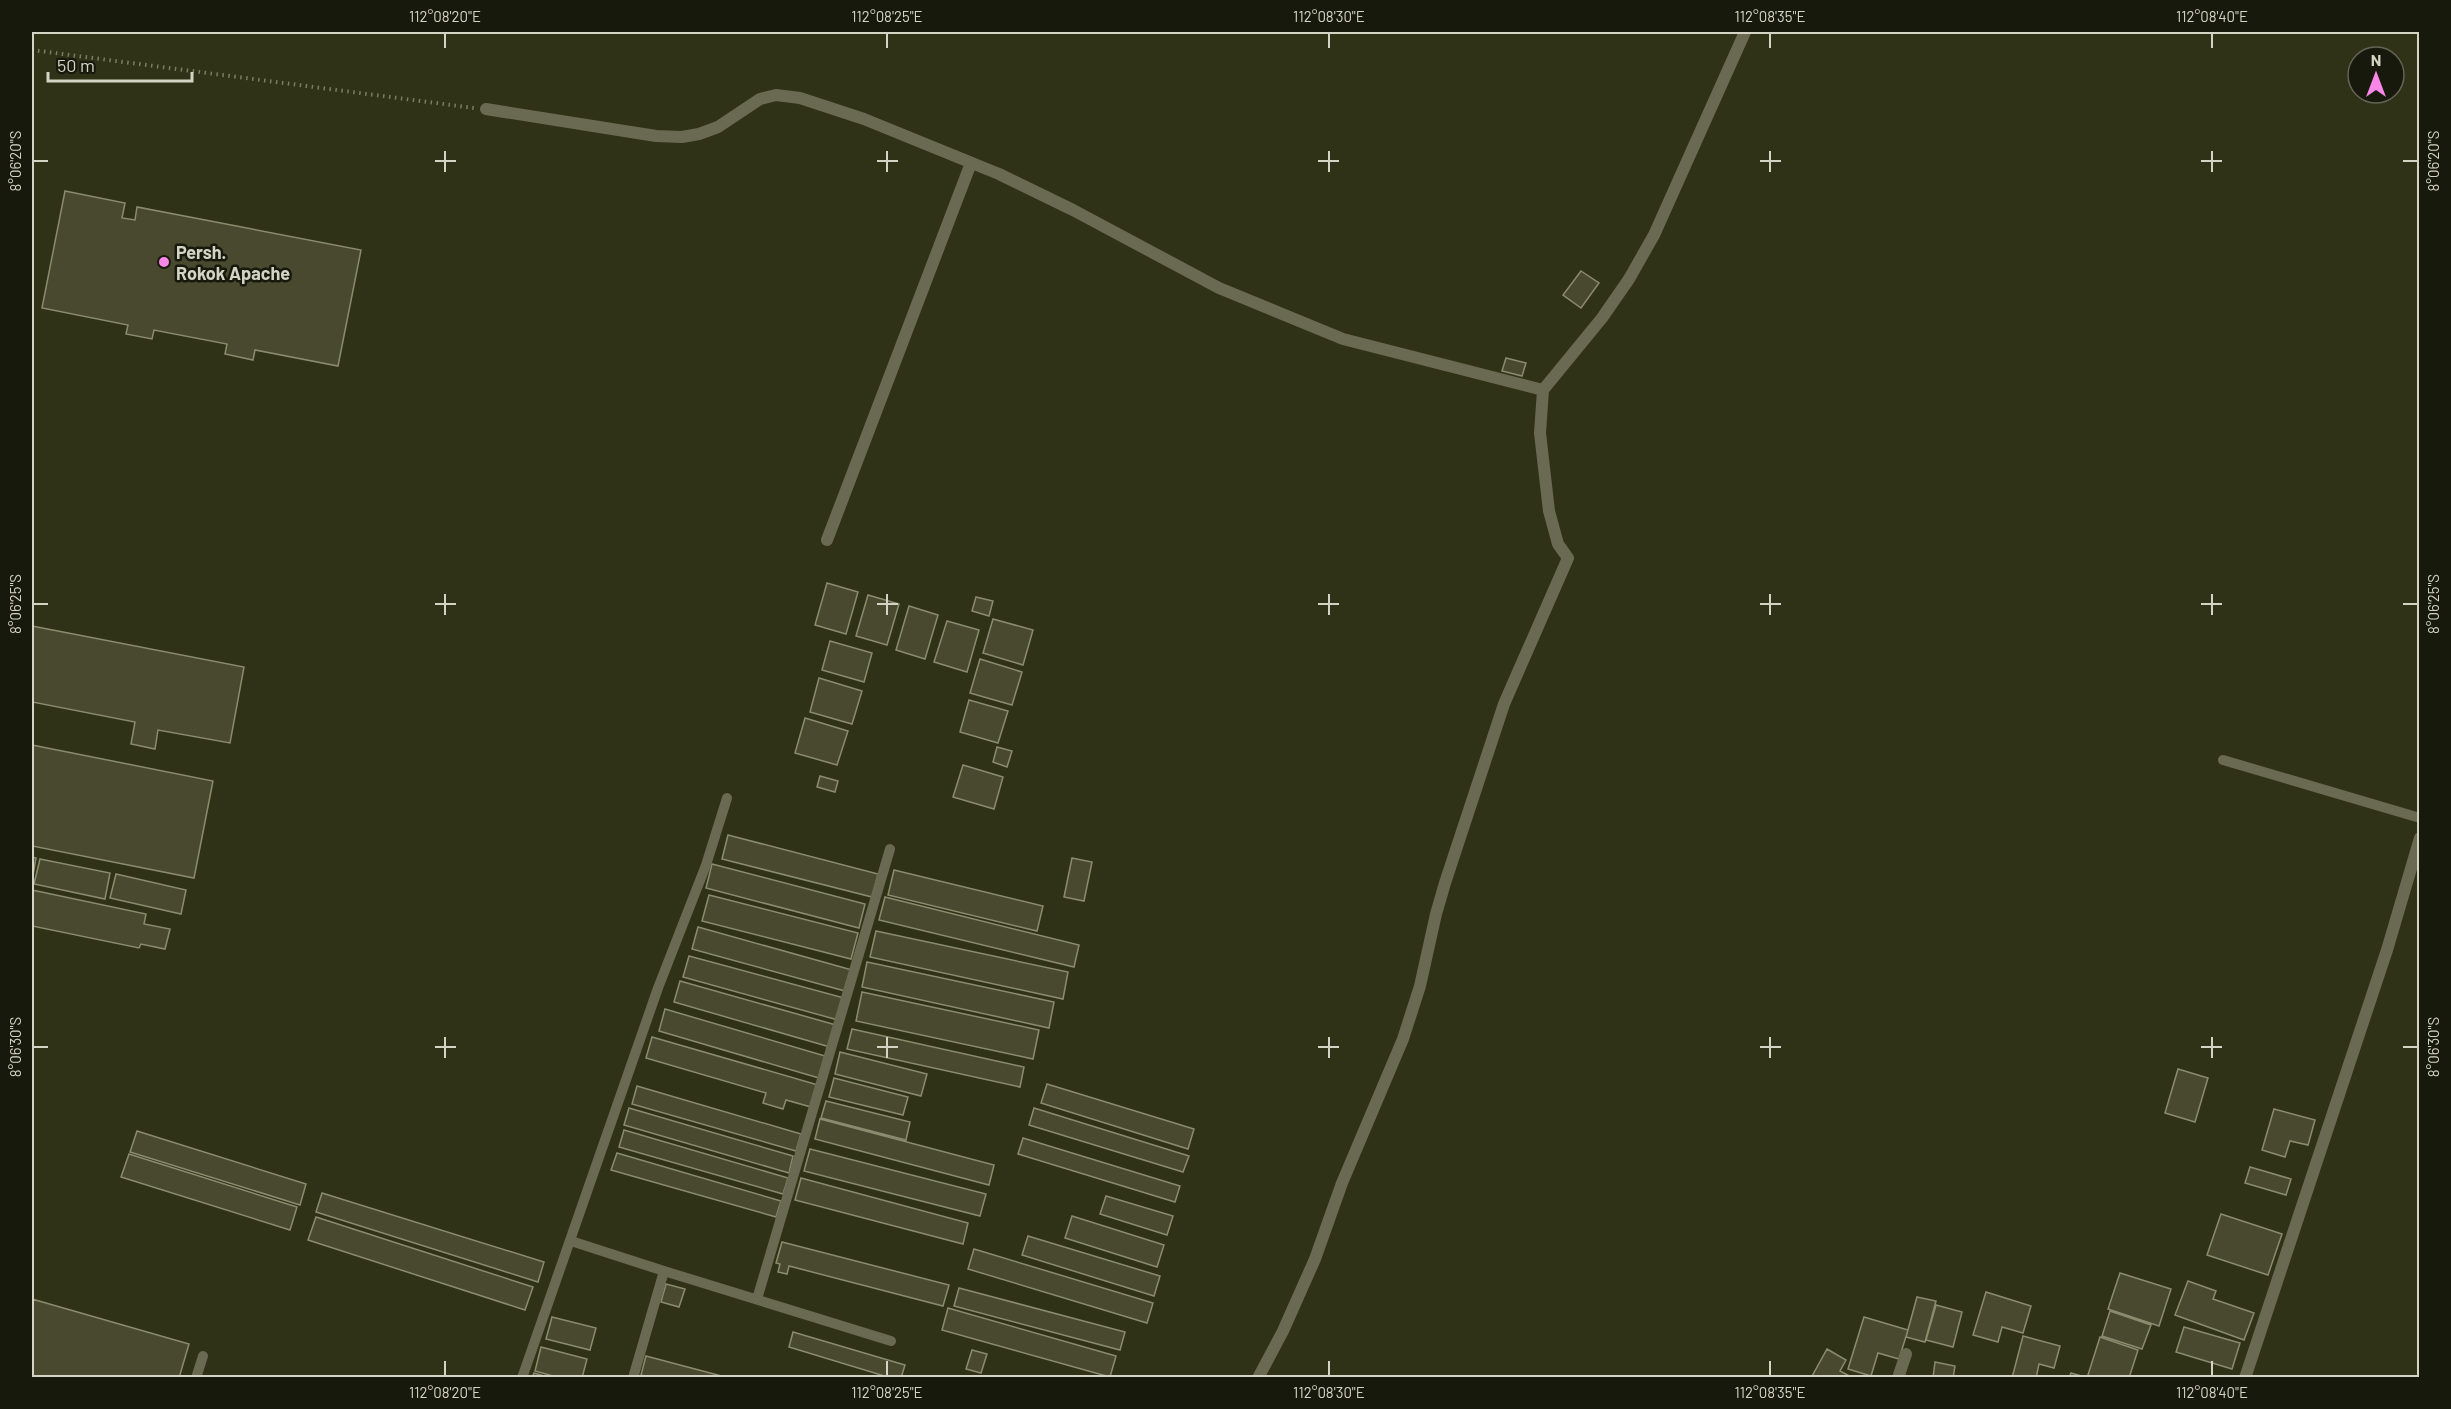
<svg xmlns="http://www.w3.org/2000/svg" width="2451" height="1409" viewBox="0 0 2451 1409" font-family="Barlow,sans-serif">
  <rect width="100%" height="100%" fill="#303217"/>
  <path fill="#48492e" stroke="#8a8c6e" stroke-width="1.5" d="M65,191L125,203L122,218L135,220L137,207L361,250L338,366L255,350L253,360L225,354L227,344L154,330L152,339L126,334L128,325L42,308Z
    M1581,271L1599,283L1581,308L1563,295Z
    M1506,358L1526,363L1522,376L1502,371Z
    M827,583L858,592L846,634L815,625Z
    M868,595L899,604L887,645L856,636Z
    M976,597L993,601L989,616L972,611Z
    M909,606L938,615L925,659L896,650Z
    M993,619L1033,630L1023,665L983,653Z
    M947,621L979,630L967,672L934,662Z
    M32,626L244,667L230,743L158,730L155,749L131,744L135,722L32,702Z
    M830,641L872,653L864,682L822,670Z
    M980,659L1022,672L1012,705L970,693Z
    M819,678L862,691L852,724L810,712Z
    M969,700L1008,711L998,743L960,732Z
    M805,718L848,731L837,765L795,753Z
    M32,745L213,781L194,878L32,846Z
    M997,747L1012,751L1007,767L993,762Z
    M963,765L1003,777L994,809L953,797Z
    M820,776L838,781L835,792L817,787Z
    M728,835L878,874L872,897L722,859Z
    M32,857L36,858L32,881Z
    M1072,858L1092,862L1084,901L1064,897Z
    M40,859L110,873L105,899L34,884Z
    M712,864L865,904L859,928L706,888Z
    M894,870L1043,906L1037,931L888,895Z
    M116,874L186,890L181,914L110,898Z
    M32,890L146,914L144,924L170,929L165,949L141,944L139,948L32,926Z
    M709,895L858,933L851,959L702,921Z
    M885,897L1079,945L1074,967L879,920Z
    M698,927L852,970L845,991L692,949Z
    M876,931L1068,972L1063,999L870,957Z
    M689,956L844,998L838,1020L683,977Z
    M867,962L1054,1002L1049,1028L862,987Z
    M680,981L836,1025L830,1047L674,1002Z
    M862,992L1039,1030L1033,1059L856,1021Z
    M665,1009L825,1056L819,1078L659,1031Z
    M852,1029L1024,1067L1020,1087L847,1049Z
    M652,1037L818,1085L811,1107L786,1100L783,1109L763,1103L766,1093L646,1058Z
    M840,1052L927,1074L921,1096L835,1074Z
    M2178,1069L2208,1078L2195,1122L2165,1113Z
    M834,1078L908,1097L903,1115L829,1097Z
    M1047,1084L1194,1129L1188,1149L1041,1103Z
    M637,1086L801,1134L796,1151L632,1104Z
    M826,1101L910,1122L906,1140L821,1118Z
    M629,1108L793,1156L789,1173L624,1125Z
    M1034,1108L1189,1156L1183,1172L1029,1125Z
    M2274,1109L2315,1120L2308,1145L2290,1141L2285,1157L2262,1150Z
    M820,1119L994,1165L989,1185L815,1139Z
    M624,1130L788,1178L783,1194L619,1147Z
    M137,1131L306,1184L300,1205L130,1152Z
    M1023,1138L1180,1186L1175,1202L1018,1154Z
    M810,1149L986,1194L980,1216L804,1171Z
    M617,1153L781,1201L776,1217L611,1170Z
    M129,1154L297,1207L290,1230L121,1177Z
    M2250,1167L2291,1179L2286,1195L2245,1183Z
    M801,1178L968,1223L963,1244L795,1200Z
    M322,1193L544,1262L538,1282L316,1212Z
    M1106,1196L1173,1216L1167,1235L1100,1214Z
    M2221,1214L2282,1234L2268,1275L2207,1255Z
    M1072,1216L1164,1245L1157,1267L1065,1238Z
    M316,1217L533,1287L525,1310L308,1240Z
    M1028,1236L1160,1276L1154,1296L1022,1255Z
    M782,1242L949,1285L943,1306L789,1266L787,1274L778,1272L780,1264L776,1263Z
    M974,1249L1153,1303L1147,1323L968,1269Z
    M2120,1273L2171,1289L2159,1326L2108,1309Z
    M2188,1281L2216,1291L2213,1299L2254,1313L2244,1340L2175,1315Z
    M666,1284L685,1289L679,1307L661,1302Z
    M959,1288L1125,1332L1120,1350L954,1306Z
    M1986,1292L2031,1306L2023,1333L2002,1327L1998,1342L1973,1335Z
    M1917,1297L1936,1301L1925,1342L1906,1337Z
    M32,1299L189,1344L179,1378H32Z
    M1936,1305L1962,1312L1953,1347L1926,1340Z
    M948,1308L1116,1356L1110,1377L942,1330Z
    M2110,1311L2151,1325L2142,1349L2102,1336Z
    M552,1317L596,1328L590,1350L546,1339Z
    M1864,1317L1908,1330L1899,1359L1878,1353L1871,1376L1848,1369Z
    M2184,1327L2240,1343L2232,1369L2176,1352Z
    M793,1332L905,1365L901,1378H891L789,1347Z
    M2023,1336L2060,1346L2054,1368L2039,1364L2036,1378H2012Z
    M2100,1337L2138,1350L2129,1378H2087Z
    M541,1347L587,1359L582,1378H560L535,1371Z
    M1827,1349L1846,1360L1840,1371L1853,1378H1811Z
    M972,1350L987,1354L981,1373L966,1369Z
    M646,1356L729,1378H651L641,1375Z
    M1935,1362L1955,1366L1953,1378H1933Z
    M534,1373L551,1378H532Z
    M2071,1373L2085,1377V1378H2069Z"/>
  <g fill="none" stroke-linecap="round" stroke-linejoin="round">
    <path stroke="#7b7c66" stroke-width="4" stroke-dasharray="1.5 4.5" stroke-linecap="butt" d="M32,50L474,108"/>
    <path stroke="#696a51" stroke-width="10" d="M2223,760L2420,818
      M571,1241L664,1271
      M757,1299L890,849
      M196,1378L203,1356
      M522,1378L658,988L706,865L727,798
      M633,1378L664,1271L891,1341"/>
    <path stroke="#696a51" stroke-width="12" d="M486,109L656,136L682,137L699,134L718,127L760,99L776,95L800,98L864,119L999,174L1073,210L1219,288L1343,339L1543,390
      M827,540L971,163
      M1258,1378L1283,1331L1315,1259L1342,1183L1403,1039L1420,986L1436,914L1445,883L1504,704L1568,558L1558,544L1549,511L1540,433L1543,390L1602,318L1629,279L1654,235L1745,32
      M1898,1378L1906,1354
      M2245,1378L2387,950L2420,838"/>
  </g>
  <path fill="none" stroke="#d3d4c4" stroke-width="2" d="M445,33V48M887,33V48M1329,33V48M1770,33V48M2212,33V48M445,151V172M887,151V172M1329,151V172M1770,151V172M2212,151V172M33,161H48M435,161H456M877,161H898M1318,161H1339M1760,161H1781M2201,161H2222M2403,161H2418M445,594V615M887,594V615M1329,594V615M1770,594V615M2212,594V615M33,604H48M435,604H456M877,604H898M1318,604H1339M1760,604H1781M2201,604H2222M2403,604H2418M445,1037V1058M887,1037V1058M1329,1037V1058M1770,1037V1058M2212,1037V1058M33,1047H48M435,1047H456M877,1047H898M1318,1047H1339M1760,1047H1781M2201,1047H2222M2403,1047H2418M445,1361V1376M887,1361V1376M1329,1361V1376M1770,1361V1376M2212,1361V1376"/>
  <circle fill="#f987e8" stroke="#18190d" stroke-width="2" cx="164" cy="262" r="6"/>
  <g text-anchor="middle" dominant-baseline="central" stroke-width="5" stroke-linejoin="round" paint-order="stroke">
    <g font-size="18" font-weight="bold" fill="#d3d4c4" stroke="#18190d" text-anchor="start">
      <text x="176" y="252">Persh.<tspan x="176" dy="21">Rokok Apache</tspan></text>
    </g>
  </g>
  <rect width="2451" height="1409" fill="none" stroke="#18190d" stroke-width="66"/>
  <g transform="translate(2376 75)"><circle r="28" fill="#18190d" stroke="#636456" stroke-width="1.5"/>
  <path d="M0-4.5L10 22L0 15L-10 22Z" fill="#f987e8"/>
  <text y="-9" font-size="16" font-weight="bold" text-anchor="middle" fill="#d3d4c4">N</text>
  </g>
  <path d="M48 72v9h144v-9" fill="none" stroke="#d3d4c4" stroke-width="3"/>
  <text x="57" y="72" font-size="18" fill="#d3d4c4" stroke="#18190d" stroke-width="4.5" paint-order="stroke">50 m</text>
  <rect x="33" y="33" width="2385" height="1343" fill="none" stroke="#d3d4c4" stroke-width="2"/>
  <g font-size="15" text-anchor="middle" fill="#d3d4c4">
    <text x="445" y="22">112°08'20"E</text>
    <text x="887" y="22">112°08'25"E</text>
    <text x="1329" y="22">112°08'30"E</text>
    <text x="1770" y="22">112°08'35"E</text>
    <text x="2212" y="22">112°08'40"E</text>
    <text transform="translate(16 161) rotate(-90)" y="5">8°06'20"S</text>
    <text transform="translate(2434 161) rotate(-90)" y="5">8°06'20"S</text>
    <text transform="translate(16 604) rotate(-90)" y="5">8°06'25"S</text>
    <text transform="translate(2434 604) rotate(-90)" y="5">8°06'25"S</text>
    <text transform="translate(16 1047) rotate(-90)" y="5">8°06'30"S</text>
    <text transform="translate(2434 1047) rotate(-90)" y="5">8°06'30"S</text>
    <text x="445" y="1398">112°08'20"E</text>
    <text x="887" y="1398">112°08'25"E</text>
    <text x="1329" y="1398">112°08'30"E</text>
    <text x="1770" y="1398">112°08'35"E</text>
    <text x="2212" y="1398">112°08'40"E</text>
  </g>
</svg>
